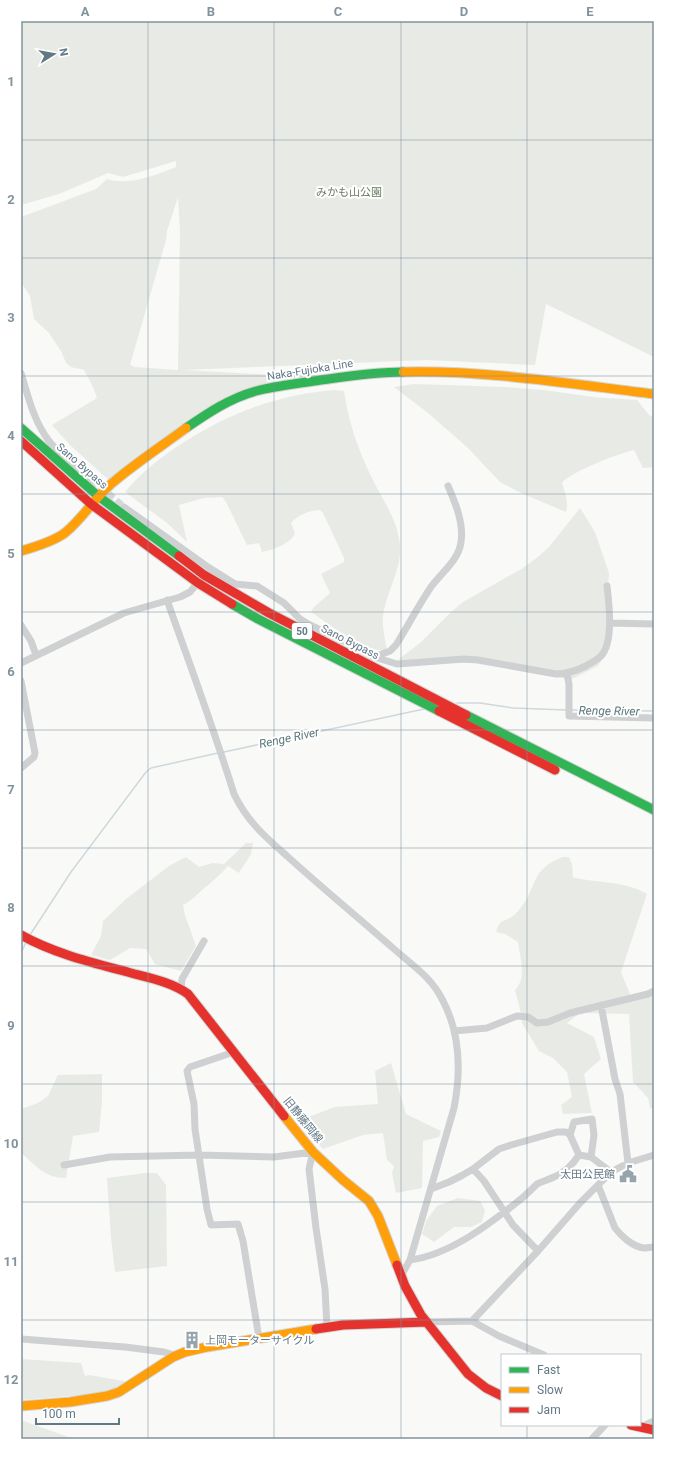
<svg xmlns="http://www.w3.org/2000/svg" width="675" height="1460" viewBox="0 0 675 1460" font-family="Roboto,'Noto Sans JP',sans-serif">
  <rect width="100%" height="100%" fill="#f9f9f8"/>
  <path fill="#e8ebe5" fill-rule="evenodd" d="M21,21H654V357L546,304L535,365L426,360L184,370L275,375H301L311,377L299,378L274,383L198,414L143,453L111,482L70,445L52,425L97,398L93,387L84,370L71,367L66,363L61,351L49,333L34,319L30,296L21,282V217L96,189L107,179C131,186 155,175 176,167V161L123,177L108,173L59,194L21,205ZM178,197L180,232L178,370L135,367L130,365L166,240L167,231Z
    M414,384L505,387L544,390L593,397L637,400L650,416L654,415V467L643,468L634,450C620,453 570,472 562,483C565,493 569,502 566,512L521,493L500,482L468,448L428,413L394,387Z
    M334,390L344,391C349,424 358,450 373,480C382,499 395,516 399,538C405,566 386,590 383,617C382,628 385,639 387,650C367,654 329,624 311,612L313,608L330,593L321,574L344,562V558L323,513L320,510C310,510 298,515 291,523L295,533C291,544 272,550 262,552L259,543L247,545L225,500L222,497L204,498L179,505L187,542L167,523L125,492C158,452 224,414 274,401C293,395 313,392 334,390Z
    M580,508L595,532L609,573L605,655L598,666L572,679H567L484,663L401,660L399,659L420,643L451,612L463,602L523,568L539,556L549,547Z
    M246,843H253L251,854L239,873L228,866C220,875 212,882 203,889C196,896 192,900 183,905L185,915L196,946L181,971L155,964L146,949L130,948L110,960L91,955L101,936L103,921L126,899L169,866L186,857L199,867L213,863L224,864Z
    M563,857H569L572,864L573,877L575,878C599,883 625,881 647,894L621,972L632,999L654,994V1108H650L648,1098L633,1082L629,1014L580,1013L567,1023L594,1037L601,1059L584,1074L592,1113L563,1114L561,1105L572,1097L567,1072L553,1058L539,1051L522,1023L520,1009L515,990C527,978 520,958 518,942L505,934L496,932C497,929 498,925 500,923C503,920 508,920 511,917C514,916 516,913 518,911C538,889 529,869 563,857Z
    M391,1063L406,1114L441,1131L439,1137L423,1141L422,1188L396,1193L392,1173L394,1166L387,1160L383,1133L363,1135L323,1149L300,1124L303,1119L335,1107L378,1104L375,1071Z
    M102,1074V1101L99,1132L73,1136L66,1178C44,1178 37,1166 21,1153V1109L38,1103L48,1096L58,1075Z
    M146,1173H157L166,1185L167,1266L115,1272L111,1238L107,1178Z
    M458,1198L480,1201L485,1210L482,1222L471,1227H454L434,1242L422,1234L426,1221L437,1206Z
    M21,1359L81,1363L85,1376L89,1375L130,1382L109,1393L21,1400Z
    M21,1420L74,1439H21Z"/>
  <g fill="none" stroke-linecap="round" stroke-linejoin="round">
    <path stroke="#cfd8db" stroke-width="1.5" d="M457,703H480L513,708L566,710
      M572,710L654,711
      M224,752L424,709
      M30,935L71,872L146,772L151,768L218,753
      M21,953L26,942"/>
    <path stroke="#d3d9db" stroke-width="7" stroke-dasharray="7 3.5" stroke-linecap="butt" d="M92,480L124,507"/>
    <g stroke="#d4d6d6" stroke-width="11">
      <path id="fast" d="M21,428L98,496L179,556
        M186,428C208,413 230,398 256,391C275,386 295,384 314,381C343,377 373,372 403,372
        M232,604L258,619L439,711
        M466,715L654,810"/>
    </g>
    <g stroke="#d4d6d6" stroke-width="11">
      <path id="slow" d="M403,372C487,370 571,384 654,394
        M21,551C35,547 55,541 66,532C85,516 97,494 117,479C139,461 163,445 186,428
        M284,1116L313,1152L343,1180L369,1201L378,1216L397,1265
        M21,1406L70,1402L107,1396L119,1392L173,1357L185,1352L207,1347L316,1329"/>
    </g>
    <g stroke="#d4d6d6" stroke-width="11">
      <path id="jam" d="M21,441L91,504L198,583L232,604
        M179,556L204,575L269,613L466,715
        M439,711L555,770
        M21,935C55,954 94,963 131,973C150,978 171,982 188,994L284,1116
        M397,1265L405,1286L421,1315L468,1374L486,1388L502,1396
        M316,1329L343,1325L427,1322
        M631,1425L654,1430"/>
    </g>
    <path stroke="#ced0d1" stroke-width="7" d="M21,373C28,396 34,422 49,441C61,456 77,468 92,480
      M124,507L208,567L235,584L257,586L284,603L300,619L310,625L358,648L374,657L397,664L464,659L478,660L556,674C567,674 576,671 586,666C591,663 597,660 601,656C614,642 609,603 607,586
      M167,600C190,665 214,729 234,794C247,821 265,837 287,856C322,888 359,918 394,949C412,965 431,977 442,999C460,1032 461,1072 454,1108L410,1260L401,1276
      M610,623L654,624
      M21,625L31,641L36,655
      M374,657L390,651L396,645C408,626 418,606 431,587C441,573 459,560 461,542C464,523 455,502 448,486
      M21,663L124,613L180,597L190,592L200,580
      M567,674L569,684V716L654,718
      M21,681L35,753L34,757L21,768
      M181,989L182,979L204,941
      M601,1005L615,1079L620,1094L628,1163
      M454,1031L487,1028L517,1016L528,1017L537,1023L548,1022L570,1013L648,994L654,991
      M234,1052L190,1067L187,1071L194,1104L195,1129L207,1209L211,1225L238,1224L243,1241L259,1338
      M570,1135L574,1122L592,1119L594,1135L591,1157L611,1172
      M64,1165L110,1157L200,1155L274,1157L313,1152L309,1169L316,1228L325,1289L327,1327
      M473,1169L484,1181L513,1225L538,1251
      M598,1185L615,1228C621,1236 633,1247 644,1248C647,1248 651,1247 654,1247
      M431,1189L449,1182L461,1176L473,1169L499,1149L511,1145L557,1132H566L570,1135L579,1155
      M410,1260C450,1255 491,1223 521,1199C527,1194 532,1189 537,1184C543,1181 548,1180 554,1177C565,1173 573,1164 579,1155L591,1157
      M472,1321L499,1336L544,1355
      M427,1322L472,1321L538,1251L580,1203L611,1172L628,1163L654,1155
      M21,1339L125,1347L164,1352L171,1354L173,1357
      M641,1427L654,1421
      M592,1439L605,1425"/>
    <use href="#fast" stroke="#30b455" stroke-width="9"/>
    <use href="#slow" stroke="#ff9f0a" stroke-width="9"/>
    <use href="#jam" stroke="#e5322d" stroke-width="9"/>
  </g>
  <path fill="none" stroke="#81939d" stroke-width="1" stroke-opacity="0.55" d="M148,21V1439M274,21V1439M401,21V1439M527,21V1355M21,140H654M21,258H654M21,376H654M21,494H654M21,612H654M21,730H654M21,848H654M21,966H654M21,1084H654M21,1202H654M21,1320H654M527,1425V1439"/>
  <defs>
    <g id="civic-bare" transform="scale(1.38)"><path d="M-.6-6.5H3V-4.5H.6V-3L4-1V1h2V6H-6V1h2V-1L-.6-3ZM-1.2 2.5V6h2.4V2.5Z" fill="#96a5ad" stroke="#fff" stroke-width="2.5" paint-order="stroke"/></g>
    <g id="building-bare" transform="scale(1.38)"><path d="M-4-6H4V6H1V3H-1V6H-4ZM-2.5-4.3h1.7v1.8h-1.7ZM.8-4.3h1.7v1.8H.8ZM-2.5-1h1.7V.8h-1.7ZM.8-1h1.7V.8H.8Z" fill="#96a5ad" stroke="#fff" stroke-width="2.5" paint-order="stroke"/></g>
  </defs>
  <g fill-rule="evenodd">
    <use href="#civic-bare" x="628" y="1174"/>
    <use href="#building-bare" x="192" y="1340"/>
  </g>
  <g text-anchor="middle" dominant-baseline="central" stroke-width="4" stroke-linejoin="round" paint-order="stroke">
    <rect fill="#fff" stroke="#90a0aa" stroke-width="1" x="292" y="623" width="20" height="16" rx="3"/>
    <g font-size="10" font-weight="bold" fill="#617885">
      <text x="302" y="631">50</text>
    </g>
    <g font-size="11" fill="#687c61" stroke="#fff">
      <text x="349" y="192">みかも山公園</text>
    </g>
    <g font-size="11" fill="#617885" stroke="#fff">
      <text transform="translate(310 370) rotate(-9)">Naka-Fujioka Line</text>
      <text transform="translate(82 466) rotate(41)">Sano Bypass</text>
      <text transform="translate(350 642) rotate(27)">Sano Bypass</text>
      <text transform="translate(303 1120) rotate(51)">旧静藤岡線</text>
    </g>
    <g font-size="11" fill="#617885" stroke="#fff" text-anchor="end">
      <text x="615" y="1174">太田公民館</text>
      <text x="205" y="1340" text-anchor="start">上岡モーターサイクル</text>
    </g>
    <g font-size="12" font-style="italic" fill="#5d787e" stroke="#fff">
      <text transform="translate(609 711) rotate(1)">Renge River</text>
      <text transform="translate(289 738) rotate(-12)">Renge River</text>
    </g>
  </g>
  <rect width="675" height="1460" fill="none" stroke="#ffffff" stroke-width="44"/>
  <rect x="501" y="1354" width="140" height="72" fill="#ffffff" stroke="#c0c9ce"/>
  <rect x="509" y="1367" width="20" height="6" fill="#30b455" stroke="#c0c9ce"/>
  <text x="537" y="1374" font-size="12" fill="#617885">Fast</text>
  <rect x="509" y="1387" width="20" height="6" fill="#ff9f0a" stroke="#c0c9ce"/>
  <text x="537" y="1394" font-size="12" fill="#617885">Slow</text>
  <rect x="509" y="1407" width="20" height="6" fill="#e5322d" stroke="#c0c9ce"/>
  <text x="537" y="1414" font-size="12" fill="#617885">Jam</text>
  <g transform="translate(54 54) rotate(79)" stroke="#ffffff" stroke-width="3" paint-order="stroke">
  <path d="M0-3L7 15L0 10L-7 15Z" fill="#617885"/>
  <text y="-6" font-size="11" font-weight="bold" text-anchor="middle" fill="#617885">N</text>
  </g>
  <path d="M36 1418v6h83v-6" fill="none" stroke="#617885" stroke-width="2"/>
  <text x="42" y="1418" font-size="12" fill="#617885" stroke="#ffffff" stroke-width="3" paint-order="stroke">100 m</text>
  <rect x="22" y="22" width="631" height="1416" fill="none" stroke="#81939d" stroke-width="1.5"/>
  <g font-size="13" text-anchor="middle" font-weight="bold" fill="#81939d">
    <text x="85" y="16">A</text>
    <text x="211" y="16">B</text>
    <text x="338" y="16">C</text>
    <text x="464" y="16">D</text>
    <text x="590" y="16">E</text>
    <text x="11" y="86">1</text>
    <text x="11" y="204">2</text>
    <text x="11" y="322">3</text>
    <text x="11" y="440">4</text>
    <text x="11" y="558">5</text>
    <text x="11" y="676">6</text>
    <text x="11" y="794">7</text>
    <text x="11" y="912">8</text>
    <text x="11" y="1030">9</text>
    <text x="11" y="1148">10</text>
    <text x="11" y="1266">11</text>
    <text x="11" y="1384">12</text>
  </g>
</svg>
